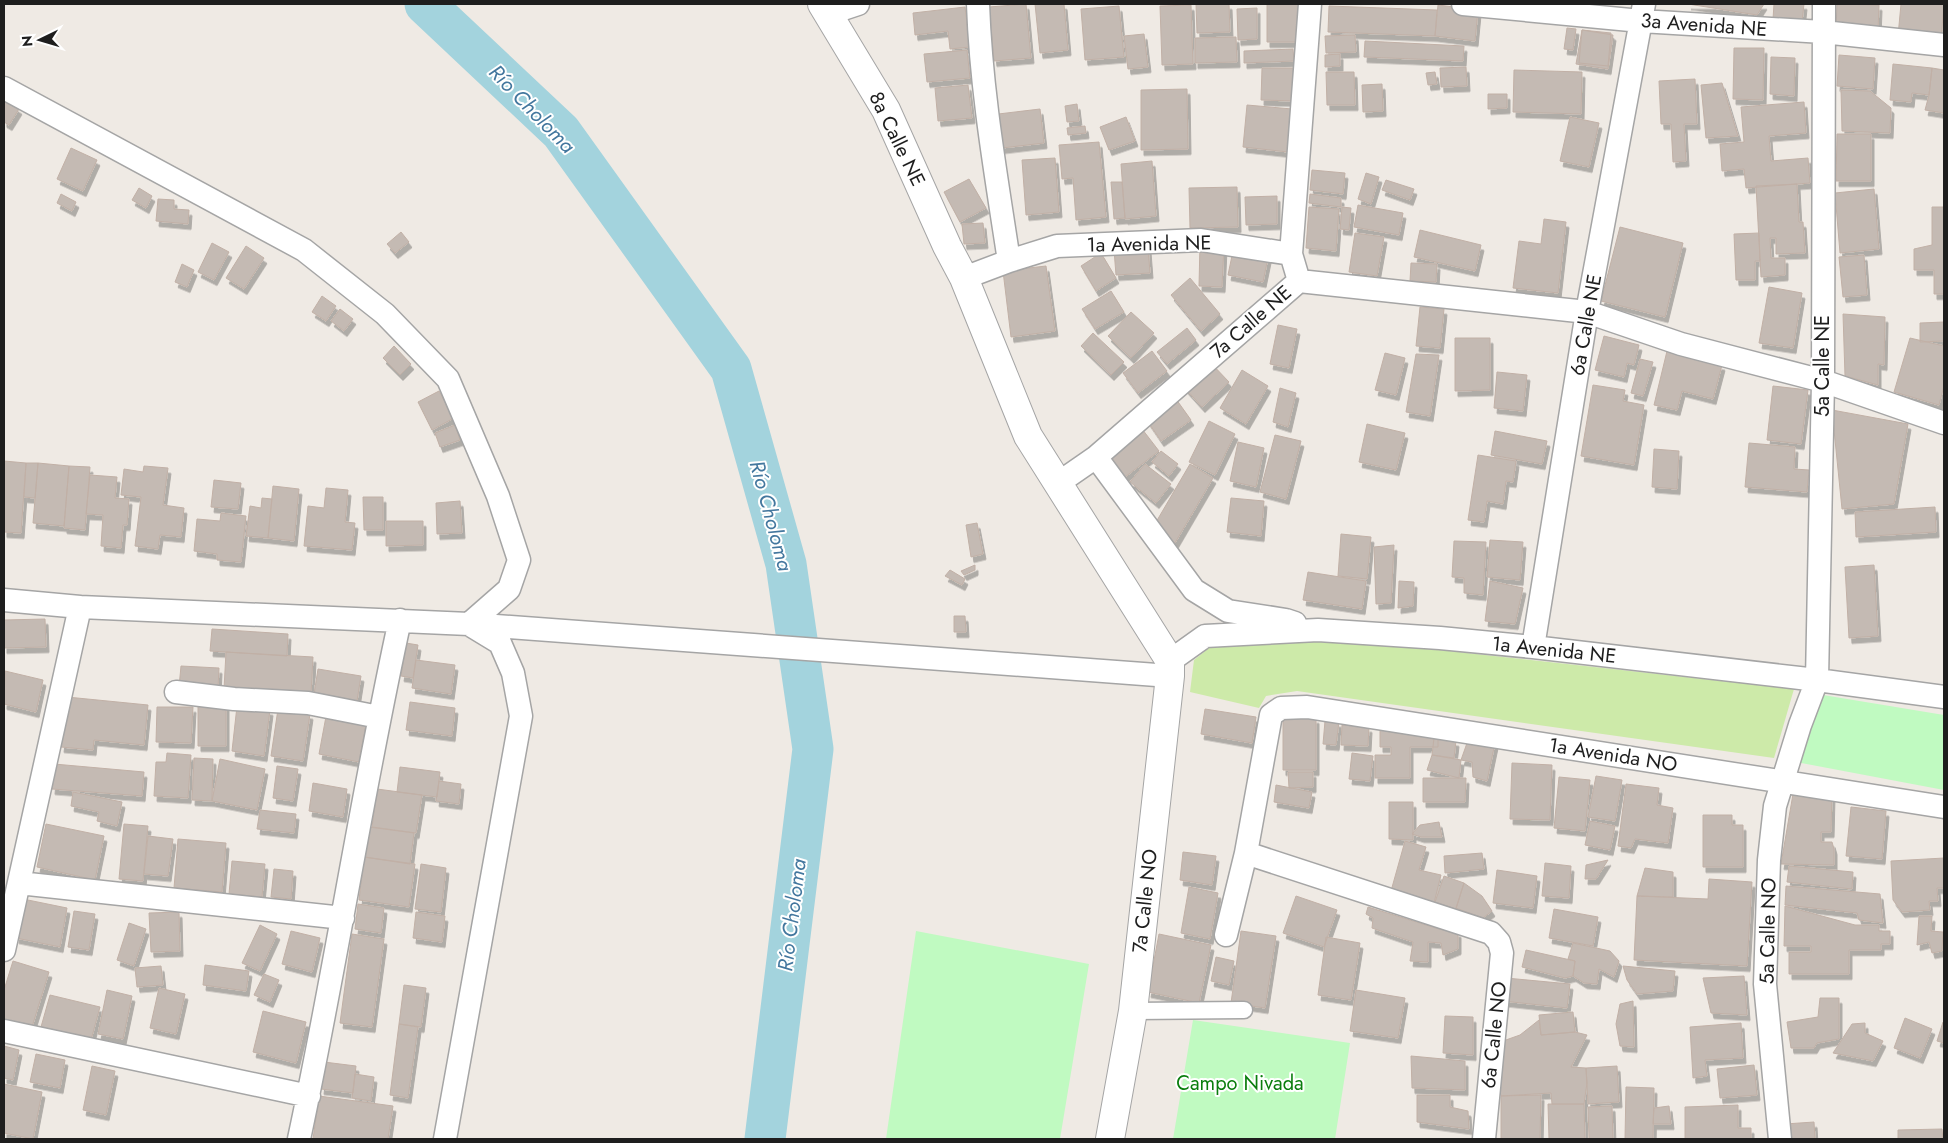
<svg xmlns="http://www.w3.org/2000/svg" width="1948" height="1143" viewBox="0 0 1948 1143" font-family="Jost,sans-serif">
  <defs>
    <filter id="shadow"><feDropShadow dx="3" dy="5.5" stdDeviation="0" flood-color="#0004"/></filter>
  </defs>
  <rect width="100%" height="100%" fill="#efeae4"/>
  <path fill="#cdeaa9" d="M1240,641H1358L1794,689L1774,758L1297,691L1266,696L1259,708L1190,692L1194,660L1209,648Z"/>
  <path fill="#c0fac1" d="M1817,694L1944,715V790L1796,762Z
    M916,931L1089,964L1060,1139H886Z
    M1193,1020L1350,1043L1335,1139H1173Z"/>
  <g fill="none" stroke-linecap="round" stroke-linejoin="round">
    <path stroke="#a3d3dd" stroke-width="41" d="M425,4L561,132L731,369L786,564L813,749L765,1139"/>
  </g>
  <path fill="#c4bab3" stroke="#c1b0a6" filter="url(#shadow)" d="M1026,4L1031,58L994,61L989,7Z
    M1035,4H1064L1068,50L1040,53Z
    M1196,4H1229L1230,32L1197,33Z
    M1267,4H1299V42H1267Z
    M1688,4H1764L1757,15Z
    M1774,4H1804L1802,22L1773,19Z
    M1837,4L1879,5L1878,32L1836,30Z
    M1901,4H1944L1941,40L1898,36Z
    M1191,5L1193,64L1162,65L1160,6Z
    M1438,5L1478,10L1475,41L1435,36Z
    M1119,6L1124,57L1085,60L1081,9Z
    M1329,6L1437,10L1435,36L1328,32Z
    M965,7L970,47L950,49L948,31L915,35L913,13Z
    M1257,8V39L1238,40L1237,9Z
    M1567,28L1576,29L1573,50L1564,49Z
    M1582,30L1611,33L1608,66L1579,63Z
    M1582,30L1613,35L1608,69L1576,64Z
    M1144,34L1148,67L1128,69L1124,36Z
    M1355,35L1356,52L1326,53L1325,36Z
    M1236,37L1237,62L1195,63V38Z
    M1365,41L1464,46L1463,61L1364,57Z
    M1734,48H1764L1763,100L1733,99Z
    M1293,49L1294,61L1244,63V51Z
    M967,50L970,78L927,82L924,54Z
    M1340,54V66L1325,67V55Z
    M1839,55L1875,58L1873,89L1837,86Z
    M1771,57L1795,58L1794,96L1770,94Z
    M1893,64L1932,68L1929,95L1912,93L1911,102L1890,100Z
    M1466,67L1467,86L1441,87L1440,68Z
    M1262,68H1296L1295,101L1261,100Z
    M1932,68L1944,70V113L1925,110L1929,95Z
    M1514,70L1582,72L1581,114L1513,112Z
    M1326,72H1354L1355,105H1327Z
    M1435,72L1437,84L1428,85L1426,73Z
    M1695,79L1697,124H1684L1686,161L1673,162L1671,124H1661L1659,81Z
    M1722,83L1738,136L1706,138L1701,85Z
    M1382,84L1383,111L1363,112L1362,85Z
    M968,85L972,118L938,121L935,88Z
    M1187,89L1188,149L1141,150V90Z
    M1841,90L1870,91L1891,108L1890,133L1842,131Z
    M1488,94H1507V108L1488,109Z
    M4,99L19,109L9,125L4,122Z
    M1804,102L1806,133L1769,136L1771,161L1808,158L1810,183L1746,188L1744,169L1722,171L1720,144L1744,142L1741,107Z
    M1077,104L1079,121L1067,122L1065,106Z
    M1247,105L1292,109L1288,152L1243,147Z
    M1040,109L1044,143L994,149L990,115Z
    M1126,117L1135,141L1109,150L1100,127Z
    M1570,117L1599,123L1589,167L1560,161Z
    M1085,126L1086,133L1068,135L1067,128Z
    M1837,134H1871V181H1836Z
    M1099,142L1106,217L1076,220L1073,178L1062,179L1059,145Z
    M71,148L97,160L83,191L57,179Z
    M1055,158L1059,212L1026,215L1022,160Z
    M1152,161L1156,216L1125,219L1121,164Z
    M1312,170L1345,173L1343,194L1310,190Z
    M1366,173L1379,177L1371,204L1358,199Z
    M969,179L986,208L960,222L944,192Z
    M1386,180L1414,189L1410,200L1382,190Z
    M1111,182H1122L1125,218L1114,219Z
    M1797,184L1799,222H1803L1805,253L1776,254V238H1770L1771,258H1785V275L1761,277L1756,186Z
    M1237,187L1238,227L1190,228L1189,188Z
    M139,188L152,196L146,208L132,200Z
    M1874,189L1879,249L1840,253L1835,193Z
    M61,194L76,202L72,211L57,203Z
    M1310,194L1341,198V207L1309,203Z
    M1277,196V224L1246,225L1245,197Z
    M158,199L174,200V209L189,210L188,224L156,221Z
    M1358,205L1403,213L1399,235L1354,227Z
    M1309,207L1339,209L1336,251L1306,248Z
    M1342,207L1351,208L1349,230L1340,229Z
    M1932,207H1944V294H1934V270H1914V249L1932,245Z
    M1544,219L1566,222L1558,293L1513,288L1519,241L1541,244Z
    M983,223L985,243L964,244L962,224Z
    M1620,227L1683,243L1665,317L1601,301Z
    M1420,230L1481,245L1475,271L1414,257Z
    M401,232L409,242L395,253L387,244Z
    M1355,233L1384,237L1377,276L1349,272Z
    M1759,233L1760,261H1755V280H1736L1734,234Z
    M212,243L229,252L214,280L198,272Z
    M1200,244L1224,245L1222,287L1199,286Z
    M246,246L264,258L244,289L226,278Z
    M1234,246L1269,253L1263,282L1228,275Z
    M1148,247L1150,273L1116,275L1114,250Z
    M1101,253L1116,278L1096,291L1081,266Z
    M1864,255L1867,295L1843,297L1839,257Z
    M1411,263L1437,264L1436,282L1410,281Z
    M182,264L194,270L187,287L175,282Z
    M1046,266L1055,331L1011,337L1003,271Z
    M1190,278L1220,314L1201,331L1171,295Z
    M1769,287L1802,293L1793,348L1759,343Z
    M1111,291L1124,312L1095,329L1082,309Z
    M322,296L336,306L326,321L312,312Z
    M1420,307L1444,309L1440,348L1416,346Z
    M340,309L353,319L344,331L331,321Z
    M1131,312L1154,333L1131,358L1108,336Z
    M1843,314L1885,317L1884,365L1878,364V385L1845,376Z
    M1944,322V341L1920,342V323Z
    M1278,325L1297,329L1289,368L1270,364Z
    M1187,328L1196,340L1167,364L1157,352Z
    M1093,333L1124,362L1111,375L1081,346Z
    M1604,336L1639,345L1634,365L1627,363L1624,377L1595,370Z
    M1455,338H1490V390L1455,391Z
    M1910,338L1944,346V386L1939,405L1894,392Z
    M394,346L411,364L400,375L383,358Z
    M1152,351L1167,371L1138,393L1123,373Z
    M1667,351L1722,365L1713,399L1682,391L1677,410L1654,405Z
    M1385,353L1405,358L1396,395L1375,390Z
    M1416,354L1439,355L1430,416L1406,412Z
    M1640,359L1653,362L1643,396L1631,393Z
    M1209,361L1229,382L1202,407L1183,386Z
    M1242,370L1268,386L1246,424L1220,408Z
    M1497,372L1527,375L1523,411L1494,408Z
    M1593,385L1625,390L1623,401L1644,405L1634,465L1581,456Z
    M1773,386L1808,390L1801,444L1767,440Z
    M1280,388L1296,393L1288,427L1273,422Z
    M439,391L454,418L432,430L418,402Z
    M1171,392L1191,420L1161,441L1144,416Z
    M1832,410L1908,424L1894,504L1842,509Z
    M1209,421L1235,434L1215,475L1189,462Z
    M1367,424L1405,433L1396,470L1359,462Z
    M455,425L460,440L440,447L435,433Z
    M1139,425L1159,451L1125,477L1105,451Z
    M1495,431L1547,441L1542,464L1491,455Z
    M1275,435L1301,441L1286,499L1260,492Z
    M1238,442L1264,448L1256,487L1230,481Z
    M1749,443L1795,447L1794,469L1809,470L1807,492L1745,487Z
    M1654,449L1679,451L1677,489L1652,487Z
    M1161,451L1178,464L1169,476L1152,462Z
    M1478,455L1516,461L1513,482L1506,481L1503,504L1487,501L1484,522L1468,520Z
    M4,461L26,463L21,533L4,532Z
    M26,463H38L35,498L24,497Z
    M38,463L69,466L64,526L33,523Z
    M1145,464L1171,484L1156,503L1130,482Z
    M1190,464L1213,478L1175,543L1152,529Z
    M69,466L90,467L85,530L64,528Z
    M144,466L168,468L163,505L184,508L181,537L160,535L158,549L135,546L141,497L121,495L124,469L143,472Z
    M90,475L117,477L115,498L129,499L127,525H123L121,548L101,546L103,515L86,514Z
    M214,480L241,483L238,509L211,507Z
    M273,486L299,489L294,541L268,538Z
    M326,488L348,490L345,522L355,523L352,550L304,546L308,506L324,508Z
    M363,497H383V530H364Z
    M262,498L272,499L268,538L246,536L250,506L261,508Z
    M1231,498L1264,501L1261,536L1227,532Z
    M460,501L462,533L437,534L436,503Z
    M1935,507L1936,532L1856,537L1855,512Z
    M221,513L246,516L241,562L217,560V554L194,551L197,519L220,521Z
    M386,521H423V545L386,546Z
    M977,523L983,554L971,557L966,525Z
    M1341,534L1371,537L1367,579L1338,576Z
    M1490,540L1523,542L1520,580L1487,577Z
    M1454,541L1486,542L1483,595L1464,593V578L1452,577Z
    M1394,545L1391,603L1376,604L1374,547Z
    M975,565V570L964,575L961,571Z
    M1874,565L1878,636L1849,638L1845,567Z
    M950,570L965,579L962,585L945,576Z
    M1308,572L1366,581L1362,609L1303,600Z
    M1399,581L1414,582L1413,606L1398,608Z
    M1490,581L1523,588L1515,624L1485,621Z
    M954,616H965L966,632H954Z
    M45,619L46,647L4,648V620Z
    M212,629L288,634L287,656L210,651Z
    M406,643L418,645L413,678L401,676Z
    M226,652L313,657L311,695L224,689Z
    M416,660L455,665L451,694L412,688Z
    M181,666L219,668L218,689L179,687Z
    M318,669L361,676L357,701L314,694Z
    M5,671L43,680L36,712L4,704Z
    M67,697L148,705L144,745L94,740L93,750L61,747Z
    M410,702L455,708L452,736L406,730Z
    M198,704H226V746H198Z
    M237,706L270,710L264,756L232,751Z
    M157,707H193L191,743L156,742Z
    M278,709L310,714L303,761L271,756Z
    M1205,709L1256,717L1252,743L1201,734Z
    M327,711L367,719L359,762L319,754Z
    M1283,718H1316V770H1283Z
    M1325,721L1339,722L1336,745L1323,744Z
    M1342,725L1369,727L1368,746L1341,745Z
    M1380,727H1438V747H1410V778H1375V755H1391V747H1380Z
    M1434,738L1456,741L1454,758L1432,755Z
    M1467,743H1495L1487,781L1473,777L1472,762L1461,760Z
    M167,753L191,755L188,798L154,796L156,762H166Z
    M1352,753L1373,756L1370,781L1349,779Z
    M1432,755L1461,760L1459,778L1427,770Z
    M194,758L213,759L212,801L192,800Z
    M220,759L265,769L257,810L212,801Z
    M1512,763L1552,765L1550,820L1510,819Z
    M54,764L144,772L142,796L52,789Z
    M277,766L298,769L293,801L273,798Z
    M400,767L440,772L437,797L397,792Z
    M1288,772H1313V787L1289,788Z
    M1596,776L1622,780L1615,821L1588,817Z
    M1559,777L1590,780L1585,831L1554,828Z
    M1423,778H1466L1465,802H1423Z
    M439,781L461,784L459,804L436,801Z
    M313,783L347,789L343,817L309,811Z
    M1626,784L1659,788L1657,805L1673,808L1668,843L1635,839L1631,848L1618,846Z
    M1276,785L1312,792L1309,808L1274,802Z
    M377,789L422,795L416,833L372,827Z
    M73,792L122,802L117,826L97,821L99,812L71,806Z
    M1832,792L1831,832H1821V842H1832L1834,849V865L1781,864L1793,794Z
    M1389,802H1413V840L1389,839Z
    M1851,807L1886,811L1882,859L1846,856Z
    M260,810L296,814L294,833L257,829Z
    M1703,815H1732V825H1743V867H1703Z
    M1590,821L1615,826L1610,850L1585,845Z
    M1439,822L1442,837H1421L1412,834L1420,825Z
    M46,824L104,836L95,880L37,867Z
    M124,824L148,826L143,881L119,879Z
    M369,827L414,833L410,864L364,857Z
    M148,836L173,839L168,876L144,874Z
    M178,839L226,843L222,892L174,888Z
    M1405,841L1426,847L1419,870L1441,875L1434,903L1391,891Z
    M1183,852L1216,856L1212,885L1180,880Z
    M1482,853L1484,869L1445,873L1444,856Z
    M364,857L415,864L409,907L359,900Z
    M1944,858V888H1937L1938,901H1929L1930,910L1902,912L1893,900L1891,861Z
    M1608,860L1596,879H1585L1586,865Z
    M232,861L265,864L262,897L229,894Z
    M1545,863L1571,866L1569,898L1542,896Z
    M421,864L446,868L441,912L415,909Z
    M1789,866L1853,872L1852,889L1787,882Z
    M1645,868L1673,872V897L1637,896Z
    M274,869L293,871L291,899L271,897Z
    M1497,870L1537,876L1533,908L1493,903Z
    M1444,876L1464,883L1456,909L1435,902Z
    M1709,879L1752,882L1747,966L1634,960L1637,896L1708,899Z
    M1464,883L1482,896L1492,911L1483,918L1456,908Z
    M1786,886L1880,894L1883,923L1859,920L1857,913L1785,905Z
    M1189,887L1218,893L1210,939L1181,933Z
    M1296,896L1337,910L1324,947L1283,933Z
    M23,899L67,908L60,947L16,938Z
    M358,904L384,908L381,933L355,929Z
    M1785,906L1855,925H1879V931H1890V944H1881V950H1849V974H1789V952H1811V946H1784Z
    M1368,907L1439,929L1458,932V949L1443,955L1441,943L1428,942V962L1410,961L1413,942L1372,928L1373,918L1366,914Z
    M1554,909L1598,917L1593,946L1549,938Z
    M74,911L95,914L89,950L68,947Z
    M179,912L180,951L151,952L149,913Z
    M416,912L445,916L442,942L413,938Z
    M1919,916H1932L1931,931L1943,932L1942,951L1932,953L1929,942L1917,945Z
    M129,923L146,929L134,966L117,960Z
    M260,925L277,934L260,971L242,963Z
    M291,931L320,938L312,972L282,964Z
    M1241,931L1276,936L1265,1008L1231,1003Z
    M352,934L384,939L372,1027L340,1023Z
    M1159,934L1211,945L1199,1003L1148,992Z
    M1326,937L1360,943L1351,1000L1318,995Z
    M1573,943L1610,951L1619,961L1614,977L1599,969L1597,984L1584,983L1573,976L1575,961L1568,959Z
    M1526,950L1575,961L1573,976L1565,978L1522,967Z
    M1216,957L1234,961L1229,985L1211,981Z
    M13,961L49,972L32,1027L4,1019V990Z
    M205,965L249,971L246,991L203,985Z
    M161,966L163,985L137,987L135,968Z
    M1623,966L1675,971L1673,991L1637,994L1627,980Z
    M264,974L279,980L270,1002L254,995Z
    M1744,976L1747,1015L1711,1013L1703,978Z
    M1506,978L1570,984L1567,1008L1503,1001Z
    M404,985L426,988L421,1027L399,1024Z
    M159,988L185,994L176,1034L150,1028Z
    M107,990L132,996L123,1039L98,1034Z
    M1356,990L1405,998L1398,1038L1350,1031Z
    M50,995L100,1007L91,1040L41,1027Z
    M1820,998H1839V1039L1817,1043L1814,1048H1791L1787,1022L1818,1017Z
    M1633,1001L1634,1047L1620,1046L1616,1024L1620,1004Z
    M263,1011L306,1022L296,1063L253,1052Z
    M1573,1012L1575,1032L1541,1035L1539,1015Z
    M1445,1016L1473,1017V1055L1443,1053Z
    M1905,1018L1932,1029L1920,1058L1894,1048Z
    M1539,1020L1541,1035L1575,1032L1587,1035L1571,1067L1586,1068L1587,1083L1584,1104H1552L1551,1093L1501,1096L1499,1086L1503,1041L1520,1035Z
    M1943,1022H1944V1043L1937,1041Z
    M1741,1023L1743,1058L1705,1060L1707,1076L1693,1078L1690,1027Z
    M1865,1023V1033L1883,1041L1873,1061L1833,1053L1852,1024Z
    M399,1024L418,1027L408,1098L390,1095Z
    M4,1046L19,1050L13,1080L4,1078Z
    M36,1054L65,1060L60,1088L30,1082Z
    M1411,1056L1465,1061V1090L1412,1088Z
    M324,1062L356,1066L353,1093L321,1089Z
    M1754,1065L1757,1095L1720,1098L1717,1069Z
    M92,1066L115,1071L106,1115L83,1110Z
    M1617,1066L1619,1102L1588,1104L1586,1068Z
    M355,1074L374,1077L371,1101L352,1098Z
    M4,1084L42,1092L33,1139L4,1133Z
    M1626,1087L1654,1088L1653,1139H1625Z
    M1417,1095H1450V1107L1468,1111L1469,1129L1417,1122Z
    M1541,1095L1540,1139H1501V1096Z
    M319,1096L393,1106L388,1139H313Z
    M1548,1104H1584L1585,1139H1549Z
    M1738,1105V1128H1751V1139H1685V1107Z
    M1612,1106L1613,1139H1589L1588,1107Z
    M1669,1106L1671,1124H1653L1654,1108Z
    M1814,1122L1815,1139H1786L1785,1124Z
    M1942,1129L1943,1139H1898V1130Z"/>
  <g fill="none" stroke-linecap="round" stroke-linejoin="round">
    <g stroke="#a5a5a5" stroke-width="19">
      <path id="pedestrian" d="M1133,1011L1244,1010"/>
    </g>
    <g stroke="#a5a5a5" stroke-width="25">
      <path id="minor" d="M1463,4L1641,21L1823,32L1944,45
        M828,14L858,4
        M4,88L304,250L385,314L448,379L498,496L519,560L509,589L469,624L80,607
        M1009,261L1057,246L1201,240L1291,254
        M964,278L1009,261C996,175 981,90 978,4
        M1299,281L1587,312L1681,344L1823,381L1944,423
        M1096,457L1194,590L1228,611L1286,620L1295,623
        M1057,484L1096,457L1299,281L1291,254L1310,4
        M4,600L80,607L4,950
        M469,624L1170,676
        M1533,647L1587,312L1644,4
        M1170,661L1205,636L1318,630L1440,638L1533,647L1817,680L1944,697
        M176,692L234,699L308,703L379,717
        M1246,853L1491,933L1499,942L1502,953L1484,1139
        M19,883L343,918
        M1226,935L1246,853L1271,715L1281,708L1307,707L1944,807
        M4,1031L309,1096
        M299,1139C336,967 362,792 400,620
        M445,1139L521,716L513,673L500,643L472,626
        M1780,1139L1765,984L1769,860L1775,806L1800,725L1817,680L1823,381L1824,4"/>
    </g>
    <g stroke="#a5a5a5" stroke-width="30">
      <path id="tertiary" d="M822,4L886,110L947,246L964,278L1028,436L1170,661V676L1133,1011L1110,1139"/>
    </g>
    <use href="#pedestrian" stroke="#fff" stroke-width="16"/>
    <use href="#minor" stroke="#fff" stroke-width="22"/>
    <use href="#tertiary" stroke="#fff" stroke-width="28"/>
  </g>
  <g text-anchor="middle" dominant-baseline="central" stroke-width="4" stroke-linejoin="round" paint-order="stroke">
    <g font-size="20" fill="#1e1e1e" stroke="#fff">
      <text transform="translate(1704 25) rotate(4)">3a Avenida NE</text>
      <text transform="translate(897 139) rotate(64)">8a Calle NE</text>
      <text transform="translate(1149 244) rotate(-1)">1a Avenida NE</text>
      <text transform="translate(1251 322) rotate(-41)">7a Calle NE</text>
      <text transform="translate(1586 325) rotate(-80)">6a Calle NE</text>
      <text transform="translate(1822 366) rotate(-90)">5a Calle NE</text>
      <text transform="translate(1554 650) rotate(6)">1a Avenida NE</text>
      <text transform="translate(1613 755) rotate(9)">1a Avenida NO</text>
      <text transform="translate(1145 901) rotate(-84)">7a Calle NO</text>
      <text transform="translate(1768 931) rotate(-89)">5a Calle NO</text>
      <text transform="translate(1494 1035) rotate(-84)">6a Calle NO</text>
    </g>
    <g font-size="20" fill="#0a7d0d" stroke="#fff">
      <text x="1240" y="1083">Campo Nivada</text>
    </g>
    <g font-size="21" font-style="italic" fill="#43779e" stroke="#fff">
      <text transform="translate(532 109) rotate(46)">Río Choloma</text>
      <text transform="translate(771 516) rotate(75)">Río Choloma</text>
      <text transform="translate(792 915) rotate(-83)">Río Choloma</text>
    </g>
  </g>
  <rect width="1948" height="1143" fill="none" stroke="#1e1e1e" stroke-width="10"/>
  <g transform="translate(40 40) rotate(265)" stroke="#ffffff" stroke-width="4" paint-order="stroke">
  <path d="M0-4L9 19L0 12L-9 19Z" fill="#1e1e1e"/>
  <text y="-8" font-size="14" font-weight="bold" text-anchor="middle" fill="#1e1e1e">N</text>
  </g>
</svg>
